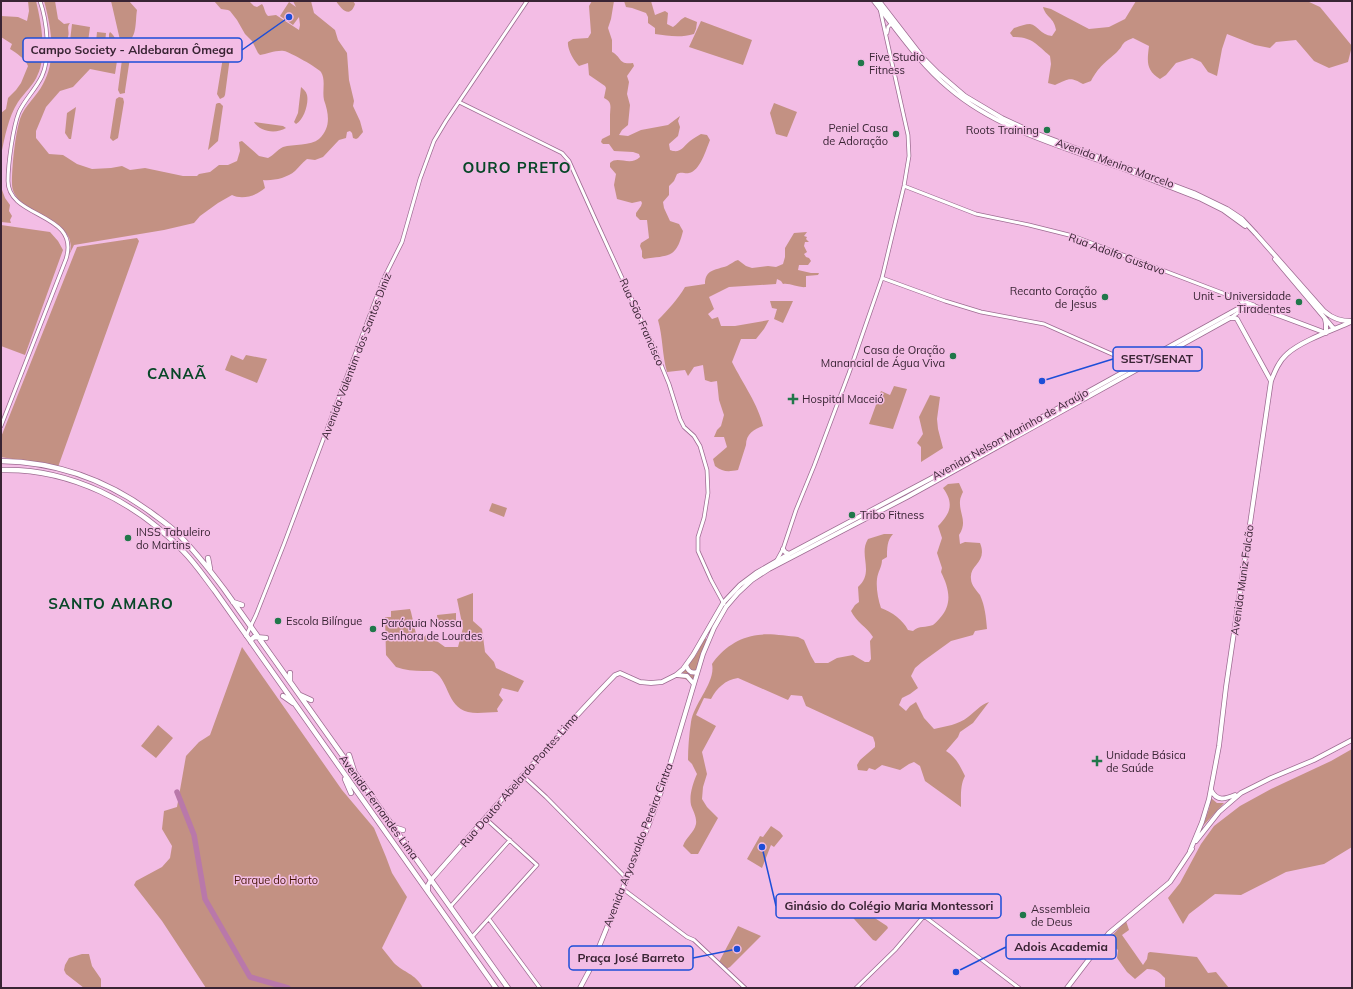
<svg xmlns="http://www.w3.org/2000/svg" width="1353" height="989" viewBox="0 0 1353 989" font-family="Mulish,sans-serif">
  <rect width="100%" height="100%" fill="#f3bde5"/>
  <path fill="#c39183" d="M28,1H36C41,21 47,55 38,74C34,85 24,93 18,102C8,118 5,136 1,155V123L2,120L1,113L6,109L8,98L16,90L21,83L28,66C26,59 16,53 10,49L12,44L1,37V16L18,17L27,21L29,11Z
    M44,1H55L58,19L64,24L70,23C66,28 70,31 68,37C67,41 65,43 64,47L66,49C73,50 76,48 82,46C91,43 93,51 97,56C99,58 102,59 105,61L107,58L104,48L109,40V34L110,32C121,40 117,62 115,74L90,69L73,87L60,91L46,107L36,131V138L49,154L63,155L77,164L92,169L111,168L122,166L130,170L145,168L183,176H197L199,174L210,172L219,165H228L237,161L240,151L239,142L242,141L259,156L268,158C274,155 277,150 283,147C293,144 311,146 319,139C331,128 329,114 324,100C322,91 326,80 321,72C318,68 290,52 284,51C276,50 267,54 260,55L258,53L252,41L245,34L237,20L230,11L228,10L221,9L214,1H249L254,6L257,7L262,4C265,8 264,12 268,16L276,15L299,30L300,25L299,17L293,25L280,16L289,2L296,7L293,1H311L314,13L335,30L338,40L347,53L349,80L354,101L353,106L360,121L363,132L358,138L356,139L353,138L352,133L350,131L347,132L346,138L339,140L323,157L315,160L307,159C302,163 299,167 295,171C287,178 273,181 263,180L265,188C256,196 242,200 232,195L218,203L200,216L194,223L164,230L74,245L69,255C83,217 11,216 12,183C12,166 15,135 20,119C24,106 37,96 43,84C57,60 51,26 44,1Z
    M111,1H129L137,10C135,21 138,40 124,43L120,40Z
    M336,1H353L355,4C350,19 341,9 336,1Z
    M592,1H614L611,19L608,28L612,40V52C622,57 618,65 633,63L634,66L627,76L629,82L627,94L630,105L628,125L622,130L619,135L628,136L641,130L668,125L680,116L678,121L680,127L678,136L669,144L670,150C680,154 683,147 690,141C693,139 697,136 701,134L707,135L710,140C706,150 700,171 689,173C684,174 682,171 677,174L674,181L669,186V195L663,202L664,208L670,221L679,224L683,231C676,259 669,255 644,259L642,257V251L640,246L641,243L649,238L647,220H640L636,216V213L641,206L642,203L641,201L632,203L617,199L614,185L616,174L610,167V163C618,155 630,167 640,157L639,154L633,152L614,151L609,144H603L601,142L602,139L610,135C610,128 610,121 610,115C610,108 613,102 604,98L606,88L605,86L589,75L588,63L579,66C574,61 567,49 568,42L573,39L588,38L591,33L589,6Z
    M624,1H651L655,15L665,11L668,13L667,24L673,27C678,24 678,21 685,17L697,22L696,29L694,34C681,38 668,36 655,34V28L648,23V17L646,13L632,8L626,7Z
    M1136,1H1307L1320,7L1352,46L1348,62L1329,68L1314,61L1296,40L1276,42L1270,48L1255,45L1227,34L1222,49L1217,76L1208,72L1201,62L1192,58L1176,63L1166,75L1160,79C1146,70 1147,62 1149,46L1133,38C1120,43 1125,44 1117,52C1105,63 1099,66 1091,81L1083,84C1070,76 1068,79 1055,85L1048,83L1051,64L1050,56C1036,44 1032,37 1013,37L1010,33L1014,28C1018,27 1025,24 1030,24C1038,25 1040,35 1052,36L1056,30C1054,17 1046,18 1043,7L1051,9L1089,29L1109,27L1125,19Z
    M701,21L752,40L743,65L689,47Z
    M72,24L90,27L88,42L70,41Z
    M97,32L106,33L105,43L96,42Z
    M225,45L230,57L225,95L224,97L220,99L217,94Z
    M128,46L131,48V51L125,91V93L120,94L118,90L123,52L125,47Z
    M301,87C303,89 306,91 307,95C309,103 304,120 296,124L294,122L298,113Z
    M119,97L123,98L124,102L118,138L113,141L110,138L116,99Z
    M218,103H220L223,106L218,141L208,150L216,104Z
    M774,103L797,112L787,137L776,134L770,113Z
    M76,107L71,139H69L65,133L67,113Z
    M254,122L283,126L286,128C276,134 260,132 254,122Z
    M1,187L5,198L10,205L9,211L12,216L10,220L11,223L1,222Z
    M1,225L50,232L58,241L63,250L25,355L1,346Z
    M807,232L804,236L807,237L806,239L809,242H805L804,246L807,252L804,254L806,257L809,258L811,261L808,265H799L798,270L811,273H819L818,275L806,276V287C798,288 791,283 783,284L781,281L777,279L776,284L729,287L709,297L714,309L708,314L712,319L718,317L721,326H735L769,320L764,329L756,339H741L732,362C742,382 759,406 763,426C754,429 746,434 746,445L738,470C728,472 723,472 715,466L713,459L727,447L724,437H714L717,430L721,426L724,415L719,400L717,381L711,382L705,380L703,365L694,367L688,376L685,370L667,372C662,355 663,337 658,320C668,310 678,299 685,287L705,284C705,269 716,270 727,266C731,264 734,261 738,260L746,266L752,268L768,266L776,267L783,264L785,257V248L794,233Z
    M137,238L139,241L58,467L1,457V437L77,247Z
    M770,301H793L783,323L774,319L777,309L772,308Z
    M231,355L243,360L246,355L267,359L257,383L225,370Z
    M894,386L907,389L893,429L869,424L881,391L890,395Z
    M930,395L940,397L937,419L938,429L943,448L921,462V447L917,443L923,434L919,417Z
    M928,481L930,482L857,522L855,520Z
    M959,483L963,492C962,494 960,498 960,501C959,514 968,521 959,535L960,544L965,542L980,543C988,563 969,564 971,579C971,585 977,591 980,595C985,606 986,617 987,629L975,631L973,635L951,641L922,662L915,668L911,676L918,688L910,694L902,698L899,705L906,711L910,706L916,702L924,718L934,729C946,726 958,725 968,717C976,711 980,705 989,702L973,723L960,732L958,737L946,751C956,757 960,766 965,776C960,785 961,797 961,807L925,781L920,766L914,762L909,764L900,770L882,765L875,770L869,768L867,771L858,770L857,765L860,760L875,747V743L873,737L806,706L802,696L791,695L788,700L738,678C725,680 717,688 711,699L704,698L696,715L716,726L702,752L707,774L703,787L702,799L707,807L718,818L698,854H691L683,846C686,837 694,833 696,824C697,817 693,811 691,805C689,795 693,783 697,774L692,764L688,760C688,748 689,735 691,722C694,703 716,682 712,664C722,649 739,637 758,635C769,633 786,636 798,637L804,640L811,656L815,663H828L837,658L853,655L865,662H869L871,659L870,641L873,637C867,627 856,622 851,611L855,605L859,602L858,587C875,572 858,555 868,539L884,534H893C887,540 887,549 887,557L882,560C882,567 878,571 877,579C876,588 878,599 881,608C892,612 903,620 908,630L913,631C919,625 926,628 933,625C936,623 938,620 940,618C953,604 949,588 941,572L942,568L937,553L942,538L938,526C951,513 954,503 943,488L948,484Z
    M492,503L507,508L504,517L489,511Z
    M473,593V621L482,629L485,652L494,662L496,668L524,681L518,692L502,688L499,695L503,700L497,709L498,712C488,712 477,714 468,712C446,707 449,677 432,671C430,671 426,671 423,671C414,671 405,670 396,667L386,655L385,617H391V611L410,609L411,612L416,634L421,635L423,638L427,634L445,647H458L463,628L457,599Z
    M456,613V625L438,627L437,615Z
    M705,638L707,640L692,686C689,678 682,678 674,678L696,655Z
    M242,647L342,790L374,828L386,857L392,873L407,897L382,948C386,953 390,958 394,963C404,973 415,973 423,988H206L162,921L134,885L136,881L162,867L170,858L172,846L162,829L164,811L177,807L186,756L199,742L210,735Z
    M158,725L173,738L156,758L141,746Z
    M1352,749V847L1324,864L1286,872L1241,895L1215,894L1189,914L1183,924L1168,898L1180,883L1201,844L1214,826L1240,806L1271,789L1331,761Z
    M1211,798L1217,803H1224L1203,826L1209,809Z
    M771,826L780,832L783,836L774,847L771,845L762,868L747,859L760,836L763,837Z
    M841,896L887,926L888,928L876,941L873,940L837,900L838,898Z
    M1126,921L1129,930L1122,935L1143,965L1147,959L1148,953L1150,952L1197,957L1208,973L1216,972L1229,988H1165V978C1159,972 1156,969 1147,969L1135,979L1127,972L1117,958L1118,950L1107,941Z
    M738,926L761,936L730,967L726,969L719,962Z
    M82,954H89L92,966L101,979V988H84L66,974L64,970L65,965L69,958Z"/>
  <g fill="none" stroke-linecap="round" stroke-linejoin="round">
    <path stroke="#b978aa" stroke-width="5.5" d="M177,792L194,835L205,899L250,977L288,988"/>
    <g stroke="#9e6c92" stroke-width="4.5">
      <path id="minor" d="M887,33L888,27L892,23
        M459,102L562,153L569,161L596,221L655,350L669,384L680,419L684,427L694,436L700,446L707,470L708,493L704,518L698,537V551L711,580L724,604
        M904,186L976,214L1029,225L1073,236L1254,305
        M882,278L945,301L981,312L1044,324L1114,355L1130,368
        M1232,317L1243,309V304L1240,300
        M1,426L66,259C81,212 8,219 8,181C8,164 13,127 19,112C25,99 36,89 42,76C51,56 47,21 40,1
        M777,560L783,549L796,510L814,466L849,373L882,278L904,186L909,156L908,135L880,9
        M246,636L256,615L284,544L383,280L402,242L420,179L434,141L446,121L527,1
        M522,775L546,797L627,879
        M623,889L687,937L694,940L745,988
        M450,907L510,840
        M489,919L540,988
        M472,937L537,865L486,819
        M856,988L895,950L924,916L1019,988"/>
    </g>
    <g stroke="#9e6c92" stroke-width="5.5">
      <path id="major" d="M874,1C898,31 919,63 949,88C998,130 1064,147 1124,169C1150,179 1175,189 1201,199L1223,210L1245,226
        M879,1L923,58L937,72L965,96L1002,118L1030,131L1194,193L1227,209L1242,219L1256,234L1324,311C1333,319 1341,321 1352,321
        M1275,259L1334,329
        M1325,319L1326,324V333
        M783,549L785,552L789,554
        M686,665C688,671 691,674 697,672
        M677,675L687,676L693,683
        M1211,790C1217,802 1225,799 1235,795
        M1196,841L1219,812L1241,793L1271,778L1314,760L1352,740
        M1190,851L1202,822L1209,799L1219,746L1226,687L1271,381C1275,371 1279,361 1287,354C1301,341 1333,330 1351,322
        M428,891V885L431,880C492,811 551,741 615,675L620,673L640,682L651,683L662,682L676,675L683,669L693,655L723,603L740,585L756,573L789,554L930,479L1243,306H1254L1326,333
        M580,988L589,971L601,942L649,824L665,781L703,654L714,628L726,607L738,593L752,580L769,569L907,497L1230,318H1235L1237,319L1271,381
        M1067,988L1109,933L1170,882L1192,849"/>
    </g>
    <g stroke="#9e6c92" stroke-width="6">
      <path id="highway" d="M1,461C57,462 109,481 153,514C161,520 170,526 177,533C194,550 209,569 224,589L508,988
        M1,470C70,468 136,502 183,551C195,563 205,578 215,591L496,988
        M208,558L210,569
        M233,602L242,605
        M251,642V640L254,637L266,638
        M290,681V673
        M300,695L311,700
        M283,696L293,703
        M349,755L354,771
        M345,779L351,793
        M393,827L403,830"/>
    </g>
    <use href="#minor" stroke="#fff" stroke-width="3"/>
    <use href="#major" stroke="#fff" stroke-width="4"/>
    <use href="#highway" stroke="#fff" stroke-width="4.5"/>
  </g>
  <g fill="#20774a" stroke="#f3bde5" stroke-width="1.5">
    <circle cx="861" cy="63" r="4"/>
    <circle cx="1047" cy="130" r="4"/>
    <circle cx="896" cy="134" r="4"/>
    <circle cx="1105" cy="297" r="4"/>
    <circle cx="1299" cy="302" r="4"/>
    <circle cx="953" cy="356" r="4"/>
    <path d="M791 393h4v4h4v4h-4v4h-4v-4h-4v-4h4z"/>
    <circle cx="852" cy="515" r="4"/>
    <circle cx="128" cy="538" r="4"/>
    <circle cx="278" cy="621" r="4"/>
    <circle cx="373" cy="629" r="4"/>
    <path d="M1095 755h4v4h4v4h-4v4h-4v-4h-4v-4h4z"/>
    <circle cx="1023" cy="915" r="4"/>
  </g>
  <g text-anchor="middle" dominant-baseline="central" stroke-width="3" stroke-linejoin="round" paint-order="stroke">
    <g font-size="11" fill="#392434" stroke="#f3bde5" text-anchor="start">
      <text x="869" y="57">Five Studio<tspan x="869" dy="13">Fitness</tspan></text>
      <text x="888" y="128" text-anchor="end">Peniel Casa<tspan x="888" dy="13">de Adoração</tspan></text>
      <text x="1039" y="130" text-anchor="end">Roots Training</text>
      <text x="1097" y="291" text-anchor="end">Recanto Coração<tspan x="1097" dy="13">de Jesus</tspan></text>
      <text x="1291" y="296" text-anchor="end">Unit - Universidade<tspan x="1291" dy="13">Tiradentes</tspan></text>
      <text x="945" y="350" text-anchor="end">Casa de Oração<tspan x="945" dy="13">Manancial de Água Viva</tspan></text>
      <text x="802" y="399">Hospital Maceió</text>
      <text x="860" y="515">Tribo Fitness</text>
      <text x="136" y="532">INSS Tabuleiro<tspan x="136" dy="13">do Martins</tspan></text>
      <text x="286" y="621">Escola Bilíngue</text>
      <text x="381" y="623">Paróquia Nossa<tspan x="381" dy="13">Senhora de Lourdes</tspan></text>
      <text x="1106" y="755">Unidade Básica<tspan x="1106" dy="13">de Saúde</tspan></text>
      <text x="1031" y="909">Assembleia<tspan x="1031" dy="13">de Deus</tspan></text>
    </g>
    <g font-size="11" fill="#392434" stroke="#f3bde5">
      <text transform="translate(1115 163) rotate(20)">Avenida Menino Marcelo</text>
      <text transform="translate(1117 254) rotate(20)">Rua Adolfo Gustavo</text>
      <text transform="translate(642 322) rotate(66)">Rua São Francisco</text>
      <text transform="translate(356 356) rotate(-69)">Avenida Valentim dos Santos Diniz</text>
      <text transform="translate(1010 434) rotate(-29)">Avenida Nelson Marinho de Araújo</text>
      <text transform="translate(1242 580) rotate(-82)">Avenida Muniz Falcão</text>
      <text transform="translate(519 780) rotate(-49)">Rua Doutor Abelardo Pontes Lima</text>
      <text transform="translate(379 807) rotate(54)">Avenida Fernandes Lima</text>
      <text transform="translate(638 845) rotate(-69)">Avenida Aryosvaldo Pereira Cintra</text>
    </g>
    <g font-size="11" fill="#491709" stroke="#f3bde5">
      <text x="276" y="880">Parque do Horto</text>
    </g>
    <g font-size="15" font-weight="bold" letter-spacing="1" fill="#084728" stroke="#f3bde5">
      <text x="517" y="167">OURO PRETO</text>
      <text x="177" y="373">CANAÃ</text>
      <text x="111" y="603">SANTO AMARO</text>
    </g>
  </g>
  <path fill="none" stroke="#1d4ed8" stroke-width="1.5" d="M289 17L242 50M1042 381L1113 359M762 847L776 906M956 972L1006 947M737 949L693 958"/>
  <g fill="#1d4ed8" stroke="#f3bde5" stroke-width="1.5">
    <circle cx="289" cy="17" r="4"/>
    <circle cx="1042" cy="381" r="4"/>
    <circle cx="762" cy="847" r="4"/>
    <circle cx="956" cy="972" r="4"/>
    <circle cx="737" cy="949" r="4"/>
  </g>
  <g fill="#f3bde5" stroke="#1d4ed8" stroke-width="1.5">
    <rect x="23" y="38" width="219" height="24" rx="4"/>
    <rect x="1113" y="347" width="89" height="24" rx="4"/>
    <rect x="776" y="894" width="225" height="24" rx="4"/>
    <rect x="1006" y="935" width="110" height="24" rx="4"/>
    <rect x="569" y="946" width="124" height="24" rx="4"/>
  </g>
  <g font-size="12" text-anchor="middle" font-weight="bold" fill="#392434">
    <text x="132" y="54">Campo Society - Aldebaran Ômega</text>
    <text x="1157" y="363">SEST/SENAT</text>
    <text x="889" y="910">Ginásio do Colégio Maria Montessori</text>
    <text x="1061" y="951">Adois Academia</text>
    <text x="631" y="962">Praça José Barreto</text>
  </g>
  <rect width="1353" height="989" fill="none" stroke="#392434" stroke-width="4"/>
</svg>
